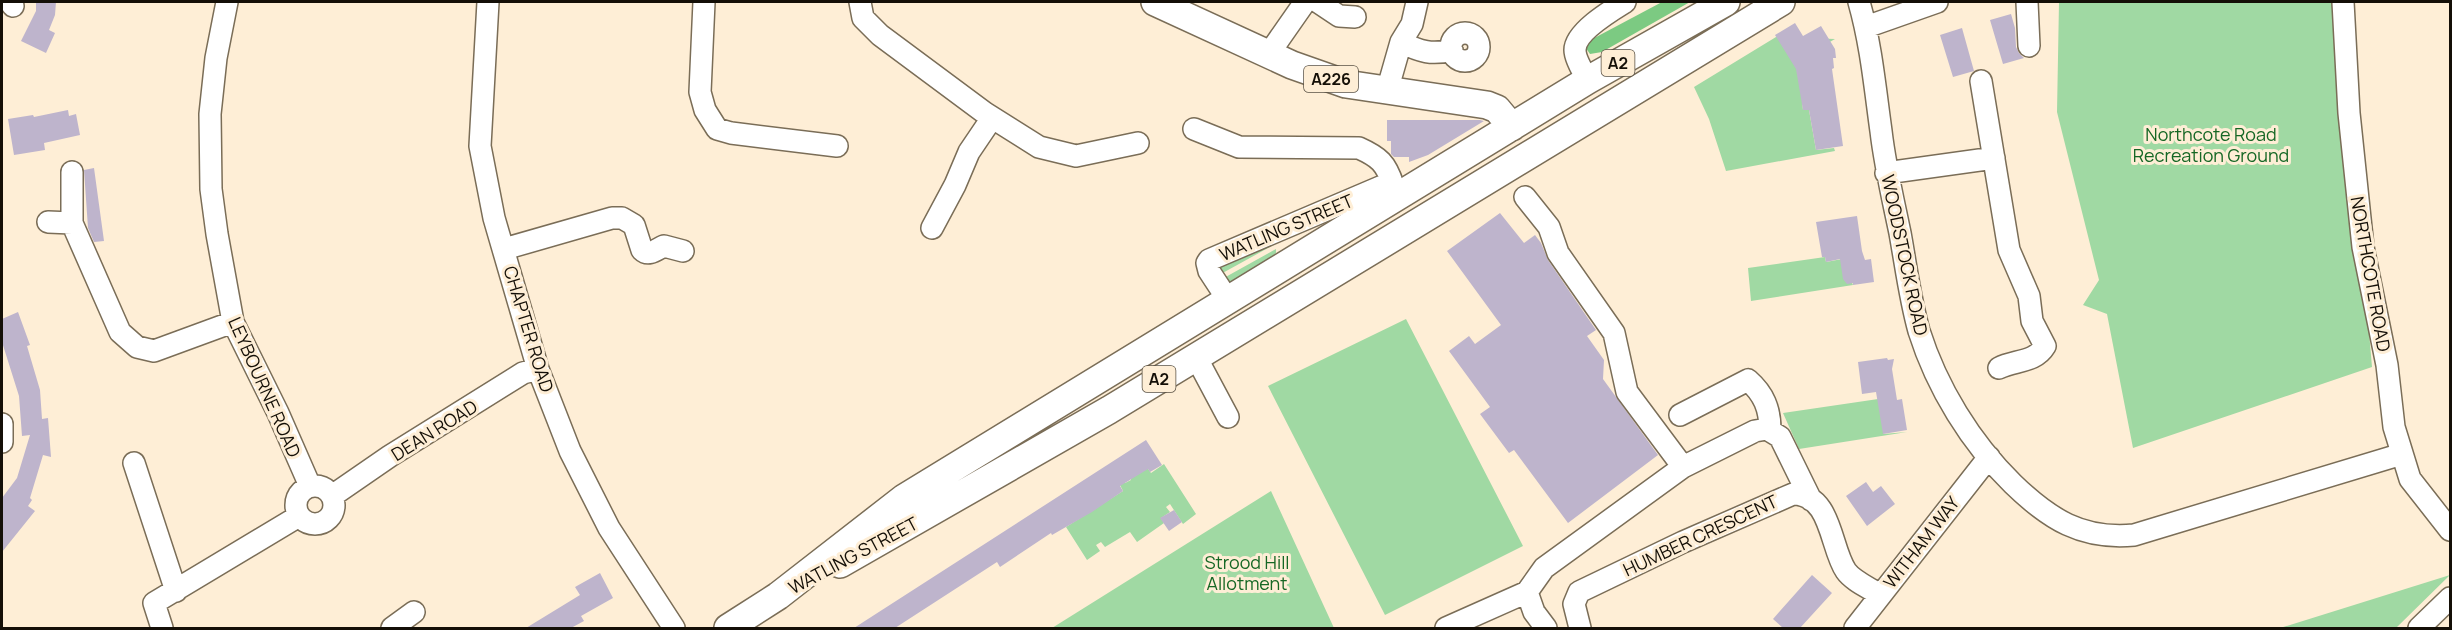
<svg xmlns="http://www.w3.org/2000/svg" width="2452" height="630" viewBox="0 0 2452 630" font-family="Manrope,sans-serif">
  <rect width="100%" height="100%" fill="#feeed6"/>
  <path fill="#a0d9a3" d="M2059,2H2341L2372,367L2133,448L2107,314L2083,305L2099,280L2057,112Z
    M1776,37L1835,39L1828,43L1801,91L1803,110H1809L1816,150L1834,148L1835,151L1726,171L1709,119L1694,87Z
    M1288,237L1219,275L1218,263Z
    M1276,249V253L1255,270L1232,282L1222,279Z
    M1825,257L1826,262L1842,259L1853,285L1751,301L1748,268Z
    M1406,319L1523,546L1385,615L1268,386Z
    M1885,398L1883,434L1907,432L1799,449L1783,413Z
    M1164,464L1196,514L1183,524L1170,504L1166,507L1170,512L1161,518L1164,523L1137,542L1130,532L1105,547L1101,542L1096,545L1100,551L1087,560L1066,527L1123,491L1119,483L1123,481L1125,483L1131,480V476L1146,466L1151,473Z
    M1271,491L1334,628H1052Z
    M2450,575L2396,628H2280Z"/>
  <path fill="#7cca82" d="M1662,2H1690L1602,52L1590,54L1583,44Z"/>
  <path fill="#beb4cc" d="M36,2H56L55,15L49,30L55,33L46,53L21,41L36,11Z
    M2011,14L2015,28L2016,47L2019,53L2024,58L2003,64L1990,20Z
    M1795,23L1803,36L1821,26L1835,49L1836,58H1833L1834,68L1832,69L1843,146L1816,150L1809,110H1803L1796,69L1775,35Z
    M1962,28L1974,71L1953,77L1940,35Z
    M68,110L69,116L76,114L80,135L44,143L45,150L14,155L8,119L33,115L34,117Z
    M1387,120H1480L1484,121L1428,155L1409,162V157H1394L1391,154V141H1387Z
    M94,168L104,241L94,242L88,228L84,170Z
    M1500,213L1524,243L1535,235L1541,243L1548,260L1596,330L1587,336L1604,360L1603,379L1658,455L1568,523L1514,450L1509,453L1480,414L1490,407L1449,351L1469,336L1475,344L1501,325L1447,251Z
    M1857,216L1862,251L1865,260L1871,259L1874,282L1853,285V283L1847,284L1843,279L1840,259L1826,262L1825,257H1822L1816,222Z
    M18,312L30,345L27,346L40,390L42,419L48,418L51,457L43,455L30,498L32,500L28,506L35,511L2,552V498L17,478L30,435L22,436L19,396L2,342V319Z
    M1887,358L1888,360L1894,359L1892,369L1897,400L1902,399L1907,430L1883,434L1876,392L1862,394L1858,362Z
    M1146,440L1162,465L1150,472L1148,469L1120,486L1123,491L1092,512L1052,535L1051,533L1000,567L997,562L895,628H854Z
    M1866,482L1873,492L1881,486L1895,504L1867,526L1846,496Z
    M1174,510L1182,522L1169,531L1160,518Z
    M600,573L613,598L581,616L584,621L571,628H526L580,595L575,587Z
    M1812,575L1832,593L1800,628H1783L1773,619Z"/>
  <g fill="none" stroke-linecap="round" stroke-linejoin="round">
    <g stroke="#7a6d57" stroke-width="24">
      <path id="minor" d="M10,2L13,6
        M227,2L216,58L210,114L211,189L217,234L233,322L278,413L310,486
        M488,2L480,146L494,218L538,369L570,451L609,528L674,628
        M704,2L700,92L705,110L717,129L731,133L837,146
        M860,2L863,18L880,35L985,113L1039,147L1076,156L1138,143
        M1318,2L1339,16L1355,17
        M1859,2C1871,44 1875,88 1881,131C1885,166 1893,199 1900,233C1906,266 1910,299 1919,331C1937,388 1971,443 2013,484C2049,519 2082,540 2134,535L2402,454
        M2027,2L2029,46
        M2343,2L2349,113L2363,247L2387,365L2394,427L2410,479L2450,530
        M1866,27L1937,2
        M1451 47a14 14 0 1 1 28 0a14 14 0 1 1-28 0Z
        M1401,42C1420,52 1432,55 1452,50
        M1268,55L1305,2
        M1588,80C1583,72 1575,59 1575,50C1575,32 1612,10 1625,2
        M1981,81L2009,250L2029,296L2032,321L2045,346C2035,363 2014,360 1999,368
        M1387,91L1401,42L1412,24L1417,2
        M1194,129L1239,147L1359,148C1379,157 1386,163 1393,185
        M72,172V223L120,332L137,347L154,351L233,322
        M1886,173L1994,158
        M1525,197L1549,227L1558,253L1614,333L1627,392L1683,467
        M48,222L72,223
        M932,228L955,185L969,152L992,118
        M504,249L612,218H622L634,225L642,250C649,257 657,249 664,246L683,251
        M1228,300L1209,271L1207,263L1209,260L1385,185H1393L1401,195
        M1196,357L1228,417
        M1680,415L1748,380C1764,394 1770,409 1770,430
        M2,424V442
        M134,463L176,591
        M296 505a19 19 0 1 1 38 0a19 19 0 1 1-38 0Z
        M332,496L390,456L523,373L538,369
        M162,628L154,603L299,516
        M392,628L414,612
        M1446,628L1527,592
        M1546,628L1534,612L1527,592L1544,568L1683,467L1755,431L1767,429L1780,437L1811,500
        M1580,628L1574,604L1579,592L1683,542L1793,494C1832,494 1830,548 1846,571C1853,581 1870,588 1880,595
        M1855,628L1989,457
        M2419,628L2450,598"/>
    </g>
    <g stroke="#7a6d57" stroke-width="30">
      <path id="major" d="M1155,2L1292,65L1346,84L1487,105L1497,109L1512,127
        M840,564L1109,410L1781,2
        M728,628L778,596L904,498L1588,80L1726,2"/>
    </g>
    <use href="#minor" stroke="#fff" stroke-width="21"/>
    <use href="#major" stroke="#fff" stroke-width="27"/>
  </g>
  <g text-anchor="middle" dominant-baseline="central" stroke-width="6" stroke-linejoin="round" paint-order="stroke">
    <g fill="#feeed6" stroke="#5a5245" stroke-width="1.5">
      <rect x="1601.5" y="50" width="33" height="26" rx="4.5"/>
      <rect x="1304" y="66" width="54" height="26" rx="4.5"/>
      <rect x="1142.5" y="366" width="33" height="26" rx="4.5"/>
    </g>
    <g font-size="16" font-weight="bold" fill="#140f07">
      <text x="1618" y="63">A2</text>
      <text x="1331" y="79">A226</text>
      <text x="1159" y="379">A2</text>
    </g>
    <g font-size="18" fill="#156724" stroke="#feeed6">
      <text x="2211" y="134">Northcote Road<tspan x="2211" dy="21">Recreation Ground</tspan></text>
      <text x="1247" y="562">Strood Hill<tspan x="1247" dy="21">Allotment</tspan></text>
    </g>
    <g font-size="18" fill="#140f07" stroke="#feeed6">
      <text transform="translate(1286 227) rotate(-23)">WATLING STREET</text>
      <text transform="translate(1905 255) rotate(78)">WOODSTOCK ROAD</text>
      <text transform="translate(2371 274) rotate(80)">NORTHCOTE ROAD</text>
      <text transform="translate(529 329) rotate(73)">CHAPTER ROAD</text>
      <text transform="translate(265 387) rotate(66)">LEYBOURNE ROAD</text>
      <text transform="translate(434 430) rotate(-32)">DEAN ROAD</text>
      <text transform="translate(1700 535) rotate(-25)">HUMBER CRESCENT</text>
      <text transform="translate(1921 542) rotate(-52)">WITHAM WAY</text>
      <text transform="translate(853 555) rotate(-28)">WATLING STREET</text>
    </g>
  </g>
  <rect width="2452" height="630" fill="none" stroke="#140f07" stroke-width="6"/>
</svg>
